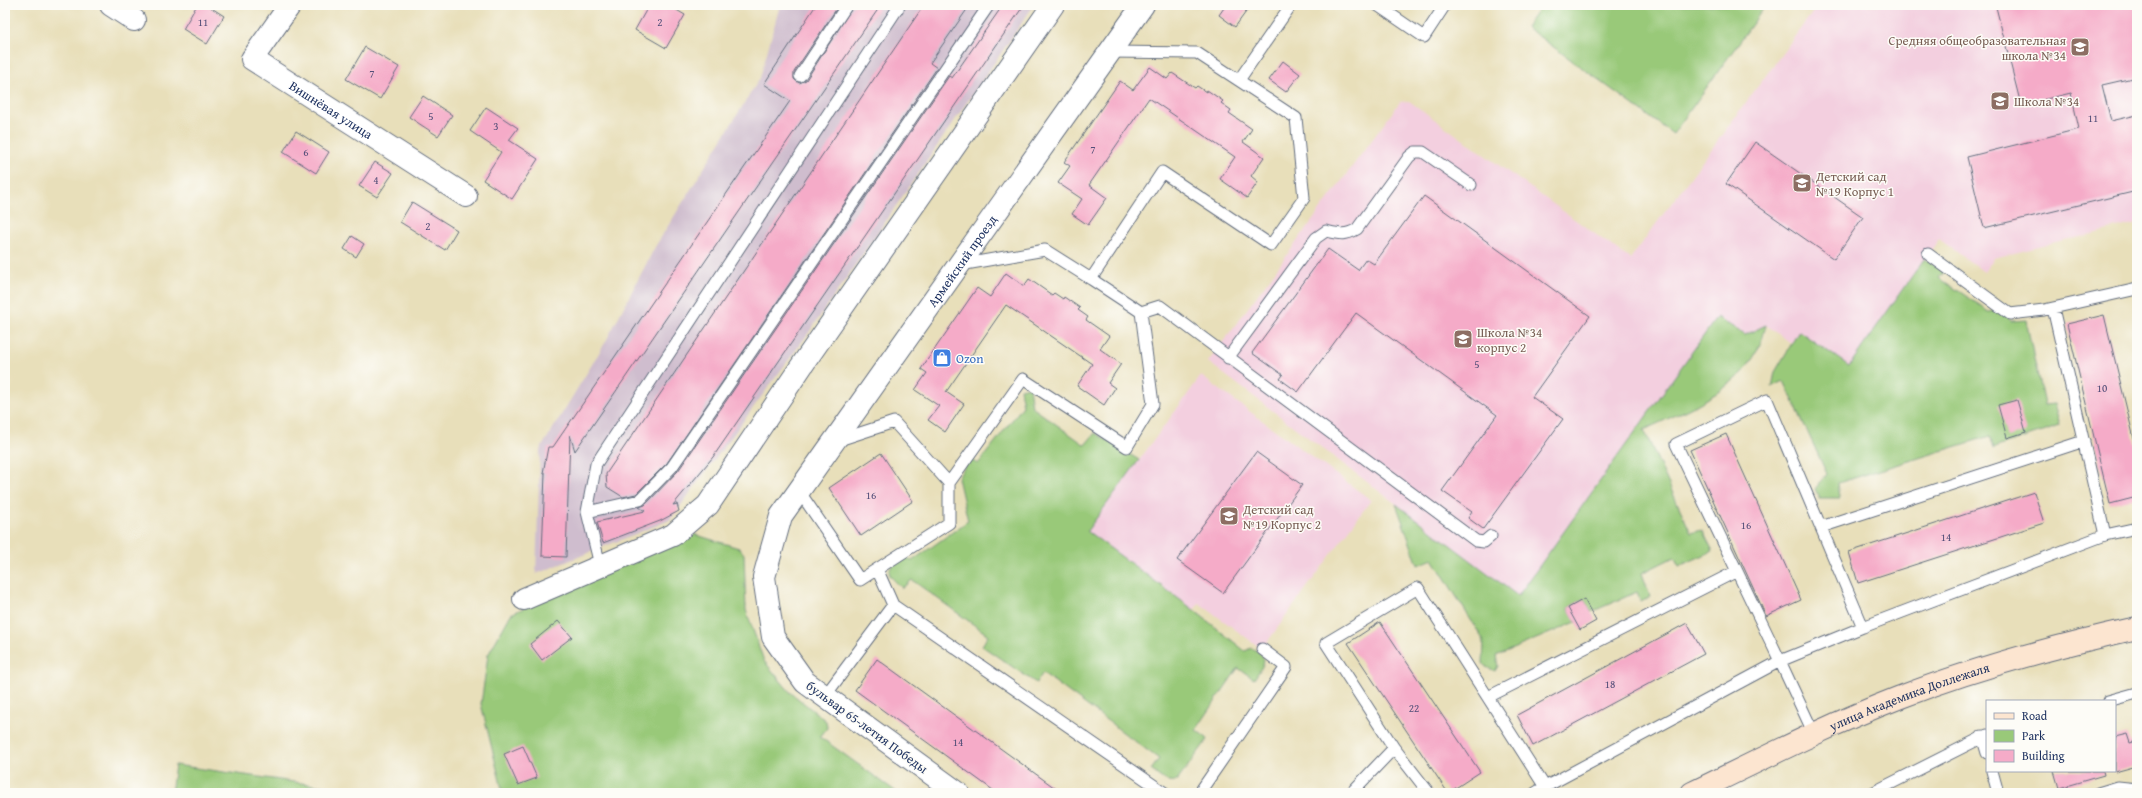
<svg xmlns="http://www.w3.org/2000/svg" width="2142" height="798" viewBox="0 0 2142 798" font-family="'Gentium Book Plus',serif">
  <rect width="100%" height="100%" fill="#fdfcf7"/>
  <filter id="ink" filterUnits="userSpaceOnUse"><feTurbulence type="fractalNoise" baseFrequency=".025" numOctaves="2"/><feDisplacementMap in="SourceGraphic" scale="8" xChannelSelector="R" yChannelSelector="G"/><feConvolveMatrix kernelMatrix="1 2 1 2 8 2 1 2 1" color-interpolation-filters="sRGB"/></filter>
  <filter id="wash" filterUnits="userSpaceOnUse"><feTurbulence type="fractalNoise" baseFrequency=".012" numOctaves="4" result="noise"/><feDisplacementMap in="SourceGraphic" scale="16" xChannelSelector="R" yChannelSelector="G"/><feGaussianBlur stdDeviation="0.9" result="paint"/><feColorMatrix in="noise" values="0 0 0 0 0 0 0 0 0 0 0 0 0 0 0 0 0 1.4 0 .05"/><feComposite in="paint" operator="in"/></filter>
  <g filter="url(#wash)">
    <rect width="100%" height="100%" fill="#e8dfba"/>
    <path fill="#f3cfdf" d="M1818,5H2137V223L1994,258L1984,272L1939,239L1849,366L1799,331L1791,343L1766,325L1745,335L1717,317L1518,596L1208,362L1400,102L1409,101L1630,259Z
      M1201,376L1371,500L1262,649L1199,603L1194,610L1087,531Z"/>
    <path fill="#cfbdce" d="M780,5H1034L810,331L670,520L536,574L540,450L605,343L655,247L760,78Z"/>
    <path fill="#99c979" stroke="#5a7c6c" d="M1542,5H1766L1673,134L1526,27Z
      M1924,259L1944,272L1939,278L1990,312L1997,309L2011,321L2026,320L2044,405L2054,404L2060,426L1994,448L1990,436L1838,483L1840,498H1819L1815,489L1827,474L1784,381L1772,387L1775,372L1799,331L1849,366Z
      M1717,317L1745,335L1766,325C1764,333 1762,341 1758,349C1739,391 1683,411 1644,430L1691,533L1702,530L1713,551L1679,566L1674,557L1642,573L1650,597L1641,602L1637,592L1591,612L1584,599L1568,608L1576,622L1496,656L1498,666L1495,671L1486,667L1483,663L1484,641L1433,559L1418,565L1396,504L1518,596Z
      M1029,387L1032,407L1085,445L1095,433L1139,460L1087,531L1194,610L1245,651L1251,648C1271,657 1264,664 1254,679L1238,668L1196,730L1208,739L1177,781C1165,783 1160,777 1151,770L1159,759L1043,673L1036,683L982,646L988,635L912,580L902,588L890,576L889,571L893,564L904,556L912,561L968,521L958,478L969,459L978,464L1023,406L1020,389Z
      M693,534L739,548L744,554L746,610L764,661L790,692L826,721L827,728L820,737L898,793H503L481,704L488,655L511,614L603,572Z
      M175,765L371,793H171Z"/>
    <g id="blocks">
      <path fill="#f5abc8" d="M197,5H207L224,16L207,44L183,29Z
        M649,5H668L685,15L666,48L635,30Z
        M816,5H839L794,72V79L799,83L806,80L854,5H881L575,451L570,435L566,557L542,556L545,473H543L548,447H553L790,101L764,84Z
        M924,5H970L930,63L937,68L667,463L636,494L623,497L607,487L606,474Z
        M1003,5H1024L713,457L673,505L677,504L679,511L660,521L603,543L597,522L645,511L639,507L645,505L678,471L949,76L952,78Z
        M1226,5H1251L1235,27L1219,15Z
        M2005,5H2137V77L2102,85L2111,121L2137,115V191L1984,228L1967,157L2079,129L2071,93L2021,105L1996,7Z
        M365,47L399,67L380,99L346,79Z
        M1283,61L1300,74L1286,92L1269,80Z
        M1150,67L1167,79L1172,73L1195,88L1197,86L1206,92L1207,90L1223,101L1221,103L1231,110L1229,113L1252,129L1243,142L1264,157L1251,176L1258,182L1247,198L1220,179L1235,157L1149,98L1089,185L1107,198L1088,225L1072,214L1082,199L1058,183L1070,166L1064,162L1120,81L1133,90Z
        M423,96L452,115L438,136L409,117Z
        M486,107L518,128L509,140L538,159L512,199L483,180L501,152L470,131Z
        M296,131L329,152L316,173L283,152Z
        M1755,142L1863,217L1834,259L1726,184Z
        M375,162L393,173L377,197L359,186Z
        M1424,196L1590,316L1532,397L1563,419L1483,529L1468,518L1472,512L1442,491L1497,415L1356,313L1298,392L1280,379L1283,375L1252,353L1328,249L1358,270L1366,259L1374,264Z
        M412,202L457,230L445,250L400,222Z
        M352,236L364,244L356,257L344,249Z
        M1006,273L1024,286L1029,279L1052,295L1054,293L1063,299L1064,297L1080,308L1078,310L1088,317L1086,320L1109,336L1100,349L1121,364L1108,383L1115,388L1104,405L1077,386L1092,364L1006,305L946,392L964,404L945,432L928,420L939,406L915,390L927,373L921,369L977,288L990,297Z
        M2104,315L2137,451V497L2110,504L2067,324Z
        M2017,400L2026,432L2007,438L1998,405Z
        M1726,434L1801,600L1766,616L1690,450Z
        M1256,452L1302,485L1223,593L1177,560Z
        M881,453L913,501L861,536L829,488Z
        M2034,492L2044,523L1858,583L1849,552Z
        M1584,599L1596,621L1580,630L1568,608Z
        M558,621L572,637L542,660L530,644Z
        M1380,622L1480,772L1448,793L1348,643Z
        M1687,623L1704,654L1533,746L1517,715Z
        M877,659L1062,793H997L855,690Z
        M2127,734L2130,743L2137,741V766L2115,772V737Z
        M523,746L537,778L518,785L504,754Z
        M2054,771H2103L2104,775L2059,788Z"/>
    </g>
  </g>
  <g filter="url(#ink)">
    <use href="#blocks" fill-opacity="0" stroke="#636d7e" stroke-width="1"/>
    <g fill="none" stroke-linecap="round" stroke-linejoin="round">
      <g stroke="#636d7e" stroke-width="13">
        <path id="service" d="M1377,5L1424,37L1445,5
          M800,76L847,5
          M1239,80L1291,5
          M1928,254L2010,314L2044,310L2137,289
          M960,265L1045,250L1091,279L1162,172L1271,245L1304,198L1296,118L1197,53L1110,52
          M2053,308L2105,535L2137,528
          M1141,312L1160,306L1476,541L1484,542L1491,536
          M1228,358L1316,238L1326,231C1339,234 1345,236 1357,229L1409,157L1415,152H1423L1471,185
          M839,440L894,422L949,483L1023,379L1127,447L1153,404L1141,312L1091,279
          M799,491L860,580L949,523V483
          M587,512L640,500L672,467L989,5
          M1821,527L2084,441
          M600,565L587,512L596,464L900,5
          M893,605L1165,793
          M825,696L893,605L877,569
          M1488,697L1737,571
          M2108,701L2137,693
          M1814,734L1780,661L1863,627
          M1982,736L1987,753
          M1394,748L1429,793
          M1992,771L1998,793
          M1202,789L1286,667L1262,649
          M1351,793L1394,748L1326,643L1418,588L1545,787L1780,661L1676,444L1767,400L1863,627L2105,535
          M1535,793L1545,787
          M1872,793L1987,735
          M2098,793L2118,787L2137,789"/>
      </g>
      <g stroke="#636d7e" stroke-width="24">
        <g id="minor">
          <path d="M111,5L134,20"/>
          <path id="s1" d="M290,5L252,59L466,196"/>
          <path d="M524,599L673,535L708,505L807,358L1053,5"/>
          <path id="s2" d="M958,793L805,682L773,637L764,577L781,516L1143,5"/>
        </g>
      </g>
      <g stroke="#636d7e" stroke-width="24">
        <g id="secondary">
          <path id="s3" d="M1692,793C1760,760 1828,725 1898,698C1975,668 2056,646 2137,628"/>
        </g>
      </g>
      <use href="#service" stroke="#fff" stroke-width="11"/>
      <use href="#minor" stroke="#fff" stroke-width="22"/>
      <use href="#secondary" stroke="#fce5d0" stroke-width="22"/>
    </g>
  </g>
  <defs>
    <g id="school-square" transform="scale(1)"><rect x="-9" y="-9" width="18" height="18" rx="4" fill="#8d6e63" stroke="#fdfcf7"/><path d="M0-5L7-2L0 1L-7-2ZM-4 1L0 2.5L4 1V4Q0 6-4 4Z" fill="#fff"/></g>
    <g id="shop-square" transform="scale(1)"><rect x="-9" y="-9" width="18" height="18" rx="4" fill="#3f7fe0" stroke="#fdfcf7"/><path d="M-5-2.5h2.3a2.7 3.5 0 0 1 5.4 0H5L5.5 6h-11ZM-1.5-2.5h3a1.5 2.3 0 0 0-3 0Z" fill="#fff"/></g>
  </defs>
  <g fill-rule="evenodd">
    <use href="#school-square" x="2080" y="47"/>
    <use href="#school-square" x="2000" y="101"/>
    <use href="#school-square" x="1802" y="183"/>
    <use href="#school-square" x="1463" y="339"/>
    <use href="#shop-square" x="942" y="358"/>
    <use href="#school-square" x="1229" y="516"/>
  </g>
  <g text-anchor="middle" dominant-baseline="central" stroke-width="3" stroke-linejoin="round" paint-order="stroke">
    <g font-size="11" fill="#524e78">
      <text x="203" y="22">11</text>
      <text x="660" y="22">2</text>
      <text x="372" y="73">7</text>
      <text x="431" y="116">5</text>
      <text x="2093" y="118">11</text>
      <text x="496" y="126">3</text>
      <text x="1093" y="149">7</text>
      <text x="306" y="152">6</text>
      <text x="376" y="180">4</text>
      <text x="428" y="226">2</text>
      <text x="1477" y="364">5</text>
      <text x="2102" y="388">10</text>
      <text x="871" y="495">16</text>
      <text x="1746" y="525">16</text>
      <text x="1946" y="537">14</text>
      <text x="1610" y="684">18</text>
      <text x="1414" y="708">22</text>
      <text x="958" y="742">14</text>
    </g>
    <g font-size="13" fill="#785e54" stroke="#fdfcf7" text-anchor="start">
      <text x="2066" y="40" text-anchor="end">Средняя общеобразовательная<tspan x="2066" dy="15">школа №34</tspan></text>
      <text x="2014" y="101">Школа №34</text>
      <text x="1816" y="176">Детский сад<tspan x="1816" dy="15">№19 Корпус 1</tspan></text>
      <text x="1477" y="332">Школа №34<tspan x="1477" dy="15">корпус 2</tspan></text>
      <text x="1243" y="509">Детский сад<tspan x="1243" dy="15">№19 Корпус 2</tspan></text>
    </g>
    <g font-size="13" fill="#1b2f5e" stroke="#fdfcf7">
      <text stroke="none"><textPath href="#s1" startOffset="160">Вишнёвая улица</textPath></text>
      <text stroke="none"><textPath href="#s2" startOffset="681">Армейский проезд</textPath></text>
      <text stroke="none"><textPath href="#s3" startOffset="238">улица Академика Доллежаля</textPath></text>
      <text transform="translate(867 727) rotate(36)">бульвар 65-летия Победы</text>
    </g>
    <g font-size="13" fill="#366cbe" stroke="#fdfcf7" text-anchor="start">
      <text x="956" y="358">Ozon</text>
    </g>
  </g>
  <rect width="2142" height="798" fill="none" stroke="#fdfcf7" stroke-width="20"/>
  <rect x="1986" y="700" width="130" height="72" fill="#fdfcf7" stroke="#a3aaba"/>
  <rect x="1994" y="713" width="20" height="6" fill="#fce5d0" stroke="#a3aaba"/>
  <text x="2022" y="720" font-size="12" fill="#1b2f5e">Road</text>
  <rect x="1994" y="730" width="20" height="12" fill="#99c979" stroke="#a3aaba"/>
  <text x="2022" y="740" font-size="12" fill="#1b2f5e">Park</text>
  <rect x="1994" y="750" width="20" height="12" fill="#f5abc8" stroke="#a3aaba"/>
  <text x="2022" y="760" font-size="12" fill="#1b2f5e">Building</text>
</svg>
